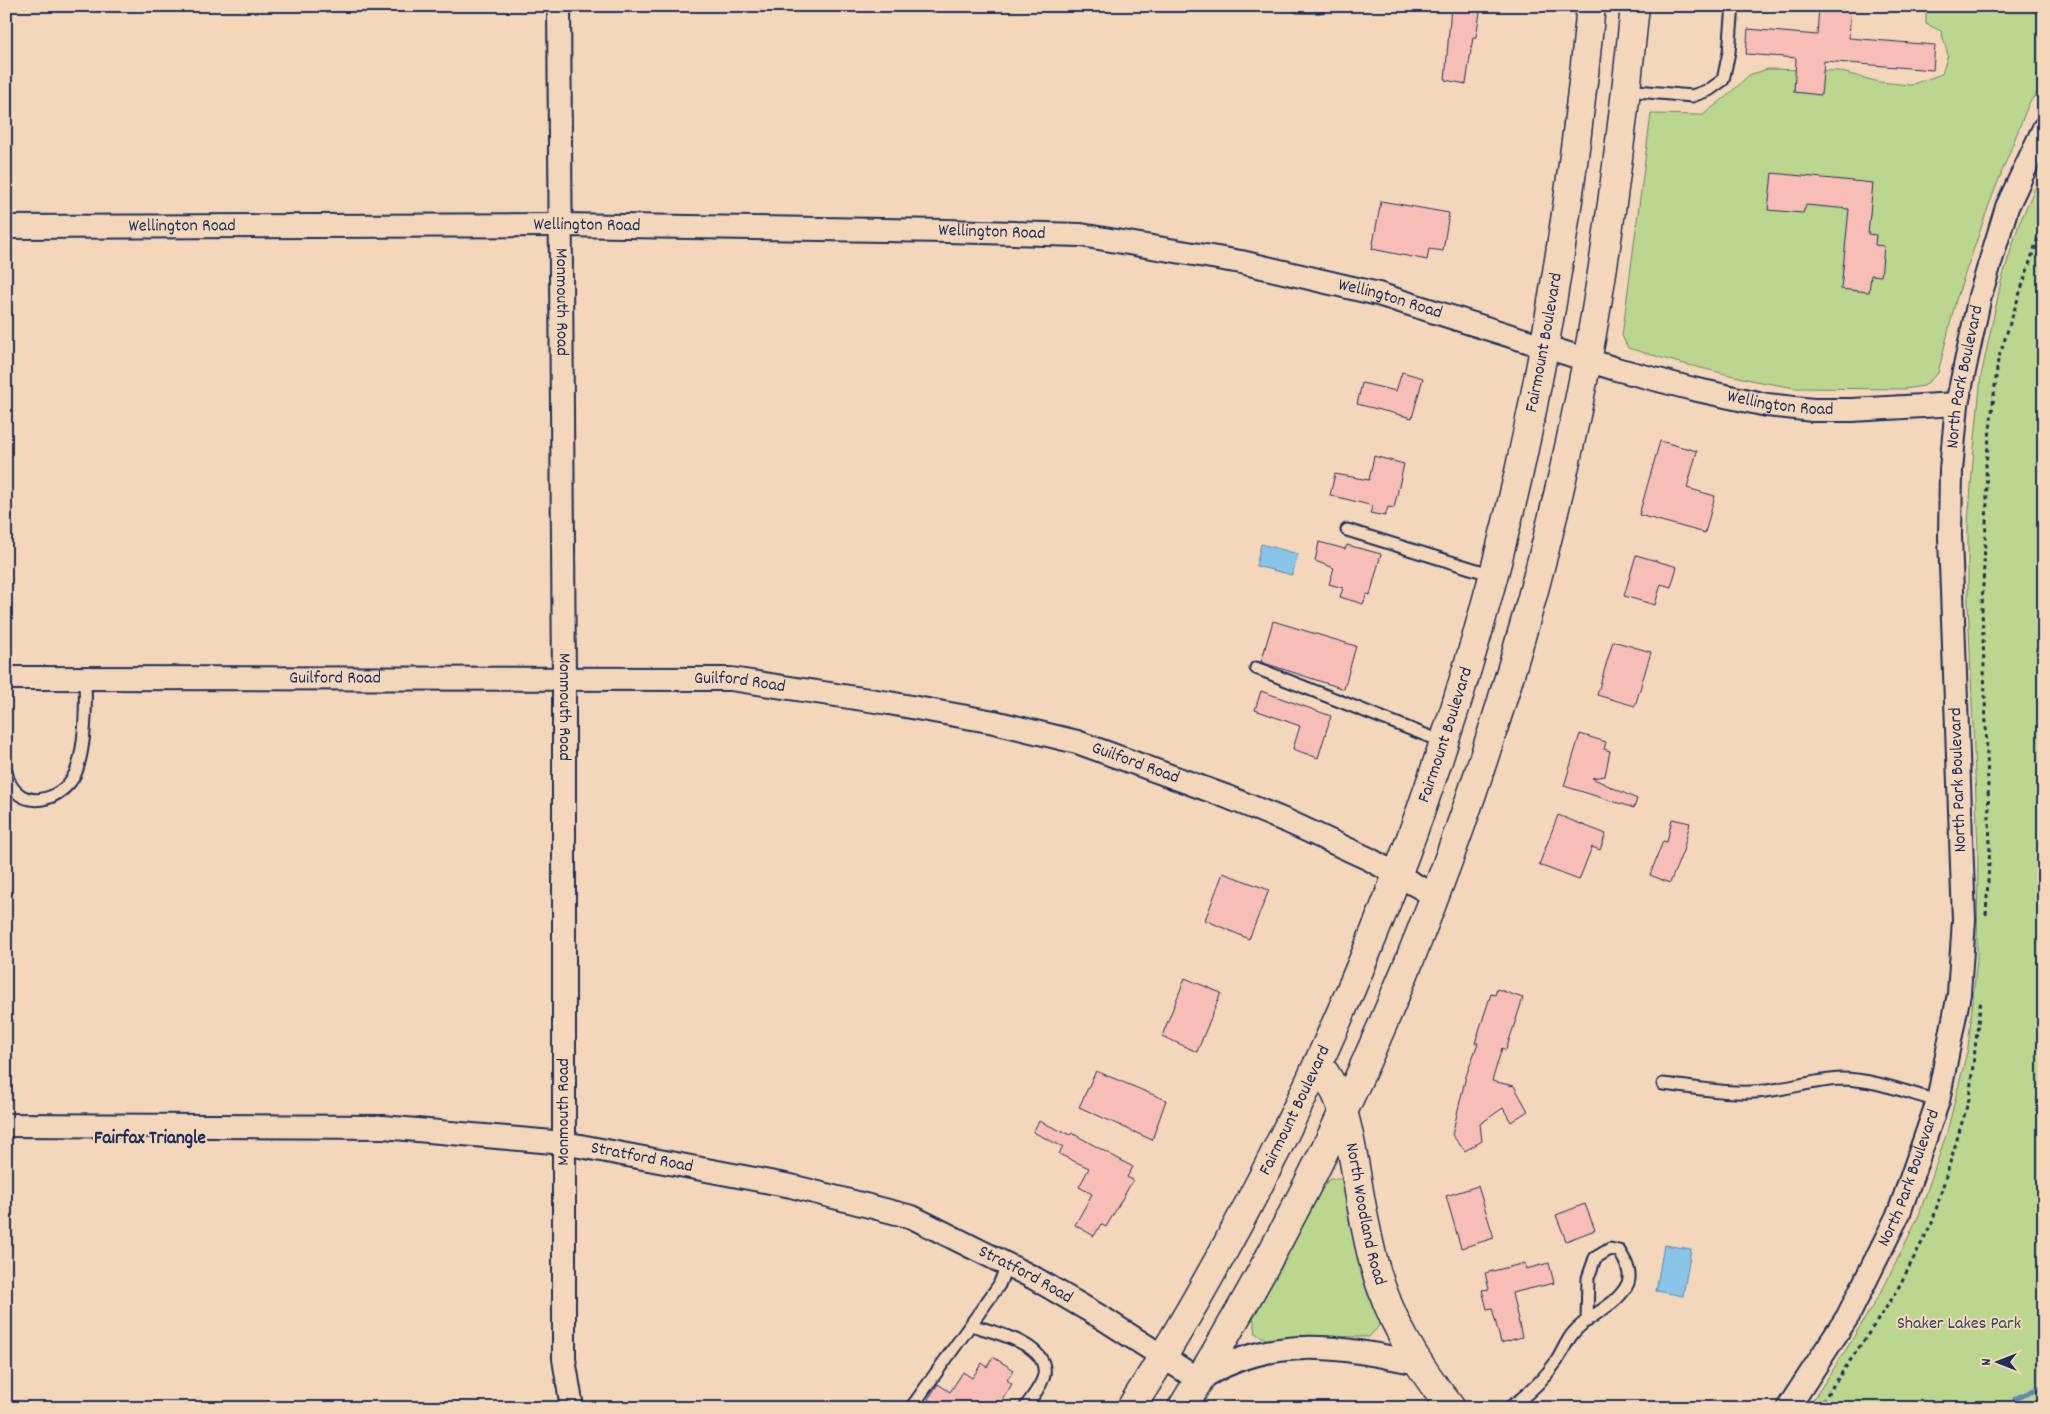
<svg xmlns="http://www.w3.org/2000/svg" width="2050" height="1414" viewBox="0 0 2050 1414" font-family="Dekko,sans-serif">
  <rect width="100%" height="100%" fill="#f4d7ba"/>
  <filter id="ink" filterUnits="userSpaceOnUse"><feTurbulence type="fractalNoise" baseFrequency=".02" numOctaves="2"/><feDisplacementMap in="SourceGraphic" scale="10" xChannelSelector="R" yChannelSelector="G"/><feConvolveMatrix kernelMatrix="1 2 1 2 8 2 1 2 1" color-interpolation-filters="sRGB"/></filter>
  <g filter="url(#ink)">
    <path fill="#bbd68d" stroke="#6b8276" d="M1926,6H2044V84L2029,103L1990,202L1956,300L1938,373L1924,386L1904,389L1795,388L1755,381L1676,362L1628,348L1622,336L1651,114L1703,115L1727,96L1749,75L1768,69L1838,71L1879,82L1910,85L1942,74L1948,55L1941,31L1926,24Z
      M2044,168V1408H1808L1847,1348L1884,1287L1919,1215L1947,1132L1968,1048L1977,959L1978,849L1968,602V524L1974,448L1981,376L2001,282L2019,224Z
      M1330,1179H1340L1345,1184L1380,1314V1325L1369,1337L1320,1336L1268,1340L1256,1334L1253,1317L1257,1300L1323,1185Z"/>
    <path fill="#89c5e9" stroke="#5d89b1" d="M1261,544L1298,554L1292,575L1256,566Z
      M1664,1245L1691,1249L1683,1296L1656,1291Z"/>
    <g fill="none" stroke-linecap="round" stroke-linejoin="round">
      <path stroke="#5d89b1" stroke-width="5.5" d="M2015,1408V1399L2044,1386"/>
    </g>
    <path fill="#f9bdb7" stroke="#1b2f5e" d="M1451,6H1481L1476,37H1473L1466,84L1445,80Z
      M1819,6H1851L1849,38L1935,45L1933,70L1824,61L1821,95L1794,92L1796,58L1746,54L1748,29L1817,35Z
      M1772,173L1873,183L1868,234L1876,235L1875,245L1884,246L1881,276L1871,275L1869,292L1841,289L1849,209L1806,205L1803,213L1768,210Z
      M1381,201L1449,213L1443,251L1429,249L1427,260L1372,249Z
      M1402,372L1423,378L1412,418L1357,404L1362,383L1396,391Z
      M1660,441L1697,451L1687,488L1715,496L1705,533L1639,515Z
      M1374,456L1404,464L1394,508L1388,507L1385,516L1370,513L1373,506L1330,495L1335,474L1369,480Z
      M1319,542L1345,549L1347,545L1381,554L1370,595L1367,594L1363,604L1340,597L1343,588L1329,584L1334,568L1315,561Z
      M1636,555L1677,567L1671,587L1661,584L1655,605L1624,596Z
      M1273,621L1356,646L1344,689L1261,662Z
      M1613,641L1651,652L1635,706L1597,695Z
      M1261,691L1331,716L1318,758L1293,749L1300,726L1255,710Z
      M1580,734L1606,742L1604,749L1610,751L1605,776L1592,778L1637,799L1634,808L1564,786Z
      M1558,815L1606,834L1600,850L1592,847L1579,880L1539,865Z
      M1672,819L1690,823L1683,851L1670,883L1650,875L1663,841L1667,842Z
      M1223,873L1269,890L1249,939L1205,920Z
      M1185,978L1221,993L1197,1052L1162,1036Z
      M1497,989L1523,998L1506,1050L1502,1048L1492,1081L1514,1086L1528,1111L1511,1122L1503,1108L1480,1124L1482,1141L1465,1151L1452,1135L1466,1076L1478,1043H1475L1491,994L1495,995Z
      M1096,1071L1166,1100L1152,1140L1079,1107Z
      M1039,1121L1070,1135L1072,1133L1133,1167L1127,1177L1133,1180L1106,1227L1101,1224L1094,1236L1075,1225L1092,1194L1079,1187L1089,1168L1059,1154L1063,1147L1033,1132Z
      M1478,1186L1494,1238L1461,1248L1446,1196Z
      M1585,1204L1595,1230L1566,1241L1556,1215Z
      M1525,1263L1526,1269L1549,1263L1554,1283L1512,1293L1522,1337L1501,1343L1492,1308L1487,1309L1482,1290L1489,1289L1485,1273Z
      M993,1357L1014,1370L1007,1380L1012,1384L1001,1402L998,1401L994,1408H939L928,1399L938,1384L950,1392L963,1372L972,1378L982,1363L987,1367Z"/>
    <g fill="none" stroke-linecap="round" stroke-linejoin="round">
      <g stroke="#1b2f5e" stroke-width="15">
        <path id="service" d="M1298,6H1319
          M1626,90L1692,96L1709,90L1723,80L1729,52L1733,6
          M1347,530L1493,575
          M1256,668L1443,742
          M6,771C14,816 68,803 78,766C86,739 86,706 85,678
          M1663,1084C1697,1088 1732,1095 1766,1091C1791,1088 1816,1080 1841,1079C1874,1079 1908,1093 1938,1101
          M971,1325C992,1332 1049,1343 1044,1375C1042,1386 1031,1398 1025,1408
          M911,1408L999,1285L1007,1265
          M1509,1408C1526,1396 1544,1379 1556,1362C1562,1353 1566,1341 1574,1332C1589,1314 1618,1306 1628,1283C1632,1272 1625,1260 1619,1251L1610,1249L1595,1258L1588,1278L1587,1321"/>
      </g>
      <g stroke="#1b2f5e" stroke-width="26">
        <g id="minor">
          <path id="s1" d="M559,6L564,679V1359L572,1408"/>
          <path id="s2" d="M6,227L560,225L947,231L1081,235L1241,262L1378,294L1616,369L1693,389L1767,405L1813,410H1852L1957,404"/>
          <path id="s3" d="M6,678L731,679L889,703L994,722L1077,742L1225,796L1289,822L1369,859L1435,896"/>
          <path id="s4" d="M6,1125L383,1127L564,1143L791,1186L912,1217L1034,1278L1104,1319L1199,1380C1271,1333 1339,1347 1418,1363"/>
          <path id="s5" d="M1788,1408L1848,1316L1899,1213L1938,1101L1959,994L1964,920L1950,537L1951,470L1957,404L1980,296L2007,207L2044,128"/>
        </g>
      </g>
      <g stroke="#1b2f5e" stroke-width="31">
        <g id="secondary">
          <path id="s6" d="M1318,1064C1343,1094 1348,1129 1355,1167C1360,1199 1366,1232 1374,1264C1390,1321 1415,1362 1451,1408"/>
          <path id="s7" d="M1131,1408C1312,1122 1444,802 1519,472C1553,318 1576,163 1591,6"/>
          <path d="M1182,1408C1381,1088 1515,731 1587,361C1609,244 1623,125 1635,6"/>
        </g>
      </g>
      <path stroke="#1b2f5e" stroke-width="3" stroke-dasharray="4 4" stroke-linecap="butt" d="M1986,915L1990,846L1982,607L1987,502L1986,464L1998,360L2044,219
        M1818,1408L1894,1296L1932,1223L1969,1099L1981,999"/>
      <use href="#service" stroke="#f4d7ba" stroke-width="11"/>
      <use href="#minor" stroke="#f4d7ba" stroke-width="22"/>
      <use href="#secondary" stroke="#f4d7ba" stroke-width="28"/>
    </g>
  </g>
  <g text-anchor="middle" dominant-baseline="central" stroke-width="4" stroke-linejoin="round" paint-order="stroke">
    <g font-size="18" fill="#1b2f5e" stroke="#f4d7ba">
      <text stroke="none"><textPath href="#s2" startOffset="176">Wellington Road</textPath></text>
      <text stroke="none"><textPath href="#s2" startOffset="581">Wellington Road</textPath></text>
      <text stroke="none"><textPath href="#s2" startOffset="986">Wellington Road</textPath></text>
      <text stroke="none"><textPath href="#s2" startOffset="1391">Wellington Road</textPath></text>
      <text stroke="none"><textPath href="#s1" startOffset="296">Monmouth Road</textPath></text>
      <text stroke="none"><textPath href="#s7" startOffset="1150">Fairmount Boulevard</textPath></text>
      <text stroke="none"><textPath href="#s5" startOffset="1071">North Park Boulevard</textPath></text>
      <text stroke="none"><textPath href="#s2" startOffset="1796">Wellington Road</textPath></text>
      <text stroke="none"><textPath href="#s3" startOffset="329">Guilford Road</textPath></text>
      <text stroke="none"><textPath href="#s3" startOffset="734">Guilford Road</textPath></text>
      <text stroke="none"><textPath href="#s1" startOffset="701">Monmouth Road</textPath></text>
      <text stroke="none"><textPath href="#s7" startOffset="745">Fairmount Boulevard</textPath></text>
      <text stroke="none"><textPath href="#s3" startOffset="1139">Guilford Road</textPath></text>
      <text transform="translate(1959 780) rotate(-92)">North Park Boulevard</text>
      <text stroke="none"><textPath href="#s7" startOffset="340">Fairmount Boulevard</textPath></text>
      <text transform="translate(564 1112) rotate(-90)">Monmouth Road</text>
      <text stroke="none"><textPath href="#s4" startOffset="638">Stratford Road</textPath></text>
      <text stroke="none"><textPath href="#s5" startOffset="261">North Park Boulevard</textPath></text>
      <text stroke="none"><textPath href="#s6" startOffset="159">North Woodland Road</textPath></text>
      <text stroke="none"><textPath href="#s4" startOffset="1042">Stratford Road</textPath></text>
    </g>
    <g font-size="18" fill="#334865" stroke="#f4d7ba">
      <text x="1959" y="1324">Shaker Lakes Park</text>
    </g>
    <g font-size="19" font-weight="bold" fill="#1b2f5e" stroke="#f4d7ba">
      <text x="150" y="1139">Fairfax Triangle</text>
    </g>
  </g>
  <rect width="2050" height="1414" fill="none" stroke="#f4d7ba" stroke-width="25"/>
  <rect x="12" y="12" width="2025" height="1389" fill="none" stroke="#1b2f5e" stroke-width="2" filter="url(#ink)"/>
  <g transform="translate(1998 1362) rotate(270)" stroke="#f4d7ba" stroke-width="4" paint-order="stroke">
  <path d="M0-4L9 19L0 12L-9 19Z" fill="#1b2f5e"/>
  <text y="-8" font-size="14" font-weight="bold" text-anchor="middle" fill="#1b2f5e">N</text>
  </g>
</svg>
